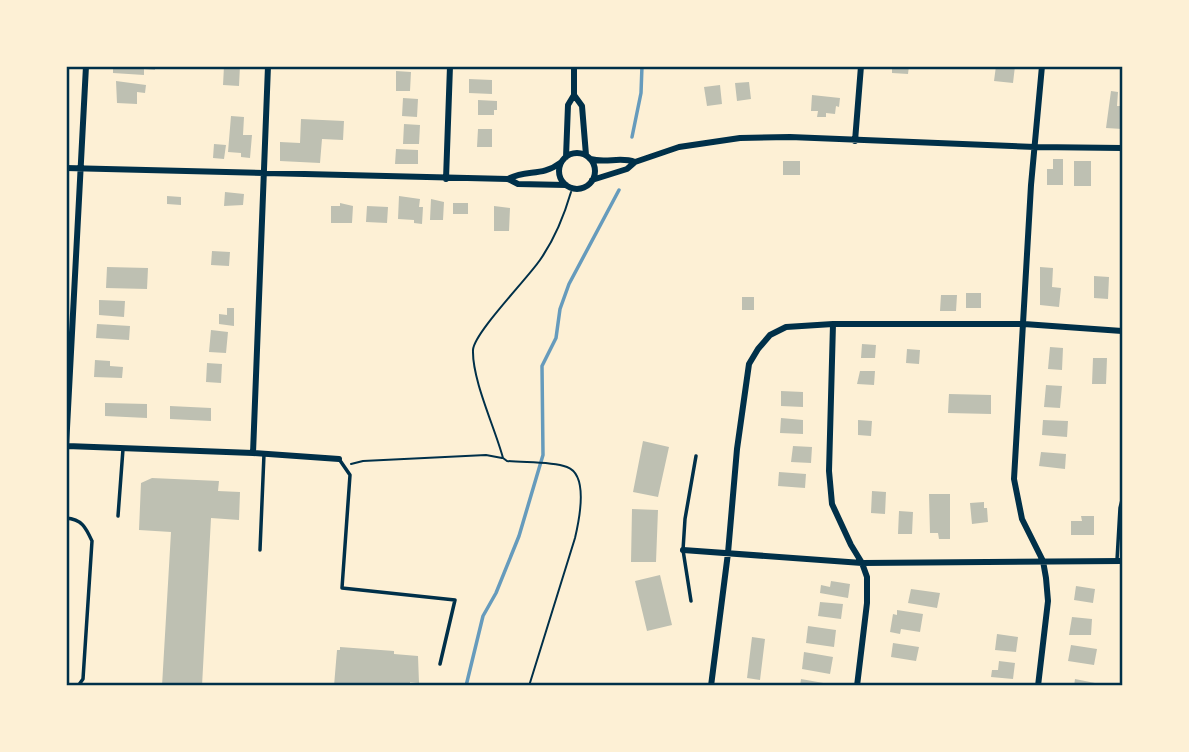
<svg xmlns="http://www.w3.org/2000/svg" width="1189" height="752" viewBox="0 0 1189 752" font-family="'Public Sans',sans-serif">
  <rect width="100%" height="100%" fill="#fdf0d5"/>
  <g fill="none" stroke-linecap="round" stroke-linejoin="round">
    <path stroke="#669bbc" stroke-width="3.5" d="M632,137L641,93L642,66
      M466,686L483,616L496,593L519,536L543,455L542,366L556,338L560,309L569,284L619,190"/>
  </g>
  <path fill="#bec0b2" d="M113,66H155V70L144,69V75L113,73Z
    M224,66H240L239,86L223,85Z
    M892,66H909L908,74L892,73Z
    M996,66H1015L1013,83L994,81Z
    M396,71L411,72L410,91H396Z
    M469,79L492,80V94L469,93Z
    M116,81L146,85L145,93L137,92V104L117,103Z
    M749,82L751,99L737,101L735,83Z
    M720,85L722,104L707,106L704,87Z
    M1111,91L1118,92L1117,106H1122V129L1106,128Z
    M812,95L840,98L839,107L836,106L835,114L826,113V117H817L818,111H811Z
    M403,98L418,99L417,117L402,116Z
    M478,100L497,101V110H494V115H478Z
    M231,116L244,117L243,135H252L250,158L241,157V153L228,152Z
    M301,119L344,121L343,140L322,139L320,163L280,161V142L300,143Z
    M404,124L420,125L419,144H403Z
    M478,129H492V147H477Z
    M214,144L226,145L224,159L213,158Z
    M396,149L418,150V164H395Z
    M1053,159H1063V185H1047V169H1053Z
    M783,161H800V175H783Z
    M1074,161H1091V186H1074Z
    M225,192L244,194L243,205L224,206Z
    M167,196L181,197V205L167,204Z
    M399,196L420,199L419,207H423L422,224L414,223V220L398,219Z
    M431,199L444,202L443,220H430Z
    M340,203L353,206L352,223H331V206H340Z
    M453,203H468V214H453Z
    M367,206L388,207L387,223L366,222Z
    M494,206L510,208L509,231H494Z
    M212,251L230,252L229,266L211,265Z
    M107,267L148,268L147,289L106,288Z
    M1040,267L1053,268L1052,287L1061,288L1059,307L1040,305Z
    M1094,276L1109,277L1108,299L1094,298Z
    M966,293H981V308H966Z
    M941,295H957L956,311H940Z
    M742,297H754V310H742Z
    M99,300L125,301L124,317L99,315Z
    M227,308H234V326L219,324V314L227,315Z
    M97,324L130,326L129,340L96,338Z
    M211,330L228,332L226,353L209,352Z
    M862,344L876,345L875,358H861Z
    M1050,347L1063,348L1062,370L1048,369Z
    M907,349L920,350L919,364L906,363Z
    M1093,358H1107L1106,384H1092Z
    M95,360L110,361V366L123,367L122,378L94,377Z
    M207,363L222,364L221,383L206,382Z
    M860,371H875L874,385L857,384Z
    M1046,385L1062,386L1060,408L1044,407Z
    M781,391L803,392V407L781,406Z
    M949,394L991,395V414L948,413Z
    M105,403L147,404V418L105,416Z
    M170,406L211,408V421L170,419Z
    M781,418L803,420V434L780,433Z
    M858,420L872,421L871,436L858,435Z
    M1043,420L1068,421L1067,437L1042,435Z
    M643,441L669,447L658,497L633,492Z
    M793,446L812,447L811,463L791,462Z
    M1041,452L1066,454L1065,469L1039,466Z
    M779,472L806,474L805,488L778,486Z
    M152,478L219,481L218,491L240,492L239,520L211,518L202,686H162L171,532L139,530L141,483Z
    M872,491L886,492L885,514L871,513Z
    M929,494H950V539H939L938,533H930Z
    M984,502V508H987L988,522L972,524L970,503Z
    M632,509L658,510L656,562H631Z
    M899,511L913,512L912,534H898Z
    M1081,516H1094V535H1071V521H1082Z
    M660,575L672,625L647,631L635,581Z
    M831,581L850,584L848,598L820,593L821,585L830,587Z
    M1076,586L1095,589L1093,603L1074,600Z
    M911,589L940,593L937,608L908,603Z
    M820,602L843,604L841,619L818,616Z
    M897,610L923,614L920,632L901,629L900,634L890,632L893,614L897,615Z
    M1072,617L1092,619L1091,635H1069Z
    M808,626L836,630L834,647L806,643Z
    M997,634L1018,637L1016,652L995,650Z
    M752,637L765,639L760,680L747,678Z
    M893,643L919,647L916,661L891,657Z
    M1071,645L1097,649L1094,665L1068,661Z
    M340,647L394,651V654L418,656L419,683L410,682V686H334L337,650H340Z
    M804,652L833,657L830,674L802,669Z
    M999,661L1015,663L1013,679L991,677L992,670H998Z
    M801,679L829,684V686H800Z
    M1075,679L1095,683V686H1074Z"/>
  <g fill="none" stroke-linecap="round" stroke-linejoin="round">
    <path stroke="#003049" stroke-width="2" d="M351,464L363,461L486,455L502,458
      M529,686L575,538C579,521 589,475 567,467C549,461 525,463 507,461L503,458C495,428 472,380 473,350C474,333 527,279 540,260C554,240 564,216 571,192"/>
    <path stroke="#003049" stroke-width="3.5" d="M339,459L350,475L342,588L455,600L440,664
      M118,516L123,449
      M66,518C82,519 86,528 92,541L83,679L78,686
      M260,550L264,454
      M1117,560L1120,508L1122,500
      M691,601L683,550L685,519L696,456"/>
    <path stroke="#003049" stroke-width="6" d="M574,95L582,106L586,155
      M855,141L861,66
      M559 171a18 18 0 1 1 36 0a18 18 0 1 1-36 0Z
      M566,157L568,105L574,95V66
      M590,159C607,164 619,156 635,162
      M66,168L508,179L518,184L566,185
      M446,179L450,66
      M508,179C526,169 542,177 560,163
      M592,180L627,169L635,162L679,147L740,138L790,137L1035,147L1122,148
      M833,324L829,471L832,504L851,545L862,563L867,577V603L857,686
      M67,446L253,453L339,459
      M66,447L86,66
      M253,453L268,66
      M683,550L862,563L1122,561
      M711,686L728,553L737,449L749,364L758,349L770,335L786,327L833,324H1024L1122,331
      M1038,686L1048,601L1046,578L1043,561L1022,519L1014,479L1031,185L1042,66"/>
  </g>
  <rect width="1189" height="752" fill="none" stroke="#fdf0d5" stroke-width="136"/>
  <rect x="68" y="68" width="1053" height="616" fill="none" stroke="#003049" stroke-width="2.5"/>
</svg>
